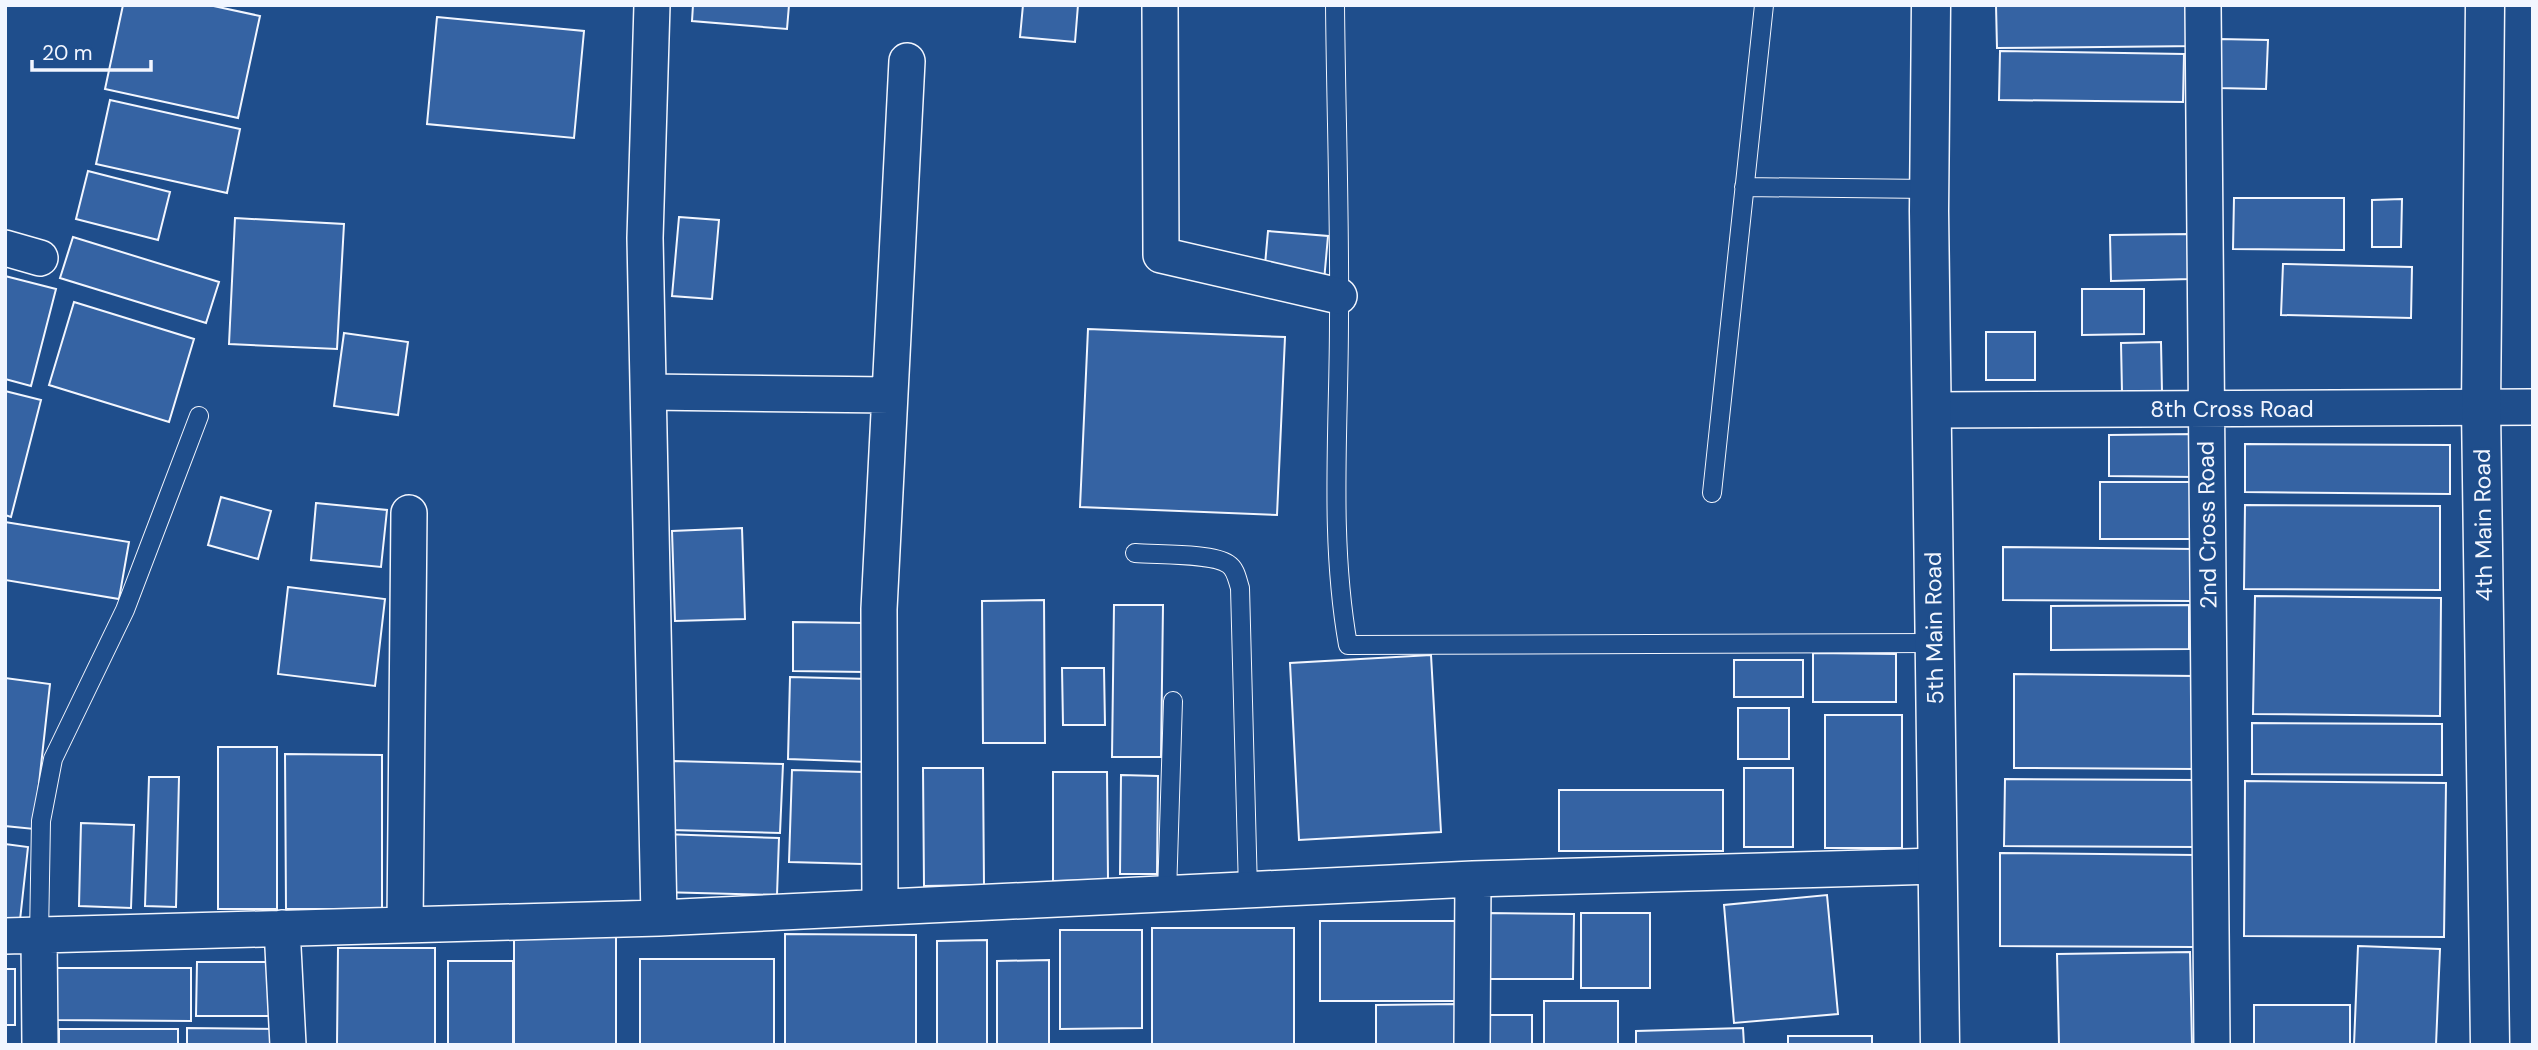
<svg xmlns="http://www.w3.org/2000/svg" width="2538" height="1050" viewBox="0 0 2538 1050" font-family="'DM Sans',sans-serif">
  <rect width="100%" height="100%" fill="#1f4e8c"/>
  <path fill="#3563a3" stroke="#f2f6ff" stroke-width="2" d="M123,5H209L260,16L238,118L105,89Z
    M693,5H789L787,29L692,21Z
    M1023,5H1078L1075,42L1020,37Z
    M1996,5H2197L2198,46L1997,48Z
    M437,17L584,31L574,138L427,124Z
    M2219,39L2268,40L2266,89L2218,88Z
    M2000,51L2184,54L2183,102L1999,100Z
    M110,100L240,129L227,193L96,164Z
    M88,171L170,192L158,240L76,219Z
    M2234,198H2344V250L2233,249Z
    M2402,199L2401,247H2372V200Z
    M679,217L719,220L712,299L672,296Z
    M235,218L344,224L337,349L229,344Z
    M1268,231L1328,236L1324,281L1264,276Z
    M2190,234L2191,279L2111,281L2110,235Z
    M73,237L219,282L206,323L60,278Z
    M2283,264L2412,267L2411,318L2281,315Z
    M5,276L56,289L31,386L5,379Z
    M2082,289H2144V334L2082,335Z
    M74,302L194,339L169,422L49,385Z
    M1088,329L1285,337L1277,515L1080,507Z
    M1986,332H2035V380H1986Z
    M344,333L408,342L398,415L334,406Z
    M2161,342L2162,392H2122L2121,343Z
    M5,391L41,400L11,517L5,515Z
    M2195,434V477L2109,476V435Z
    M2245,444L2450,445V494L2245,492Z
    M2100,482H2196V539H2100Z
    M221,497L271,511L258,559L208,545Z
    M316,503L387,510L381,567L311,560Z
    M2245,505L2440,506V590L2244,589Z
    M5,522L129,542L119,599L5,580Z
    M742,528L745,619L675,621L672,531Z
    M2003,547L2193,549V601L2003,600Z
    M288,587L385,599L375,686L278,674Z
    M2255,596L2441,598L2440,716L2253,714Z
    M1044,600L1045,743H983L982,601Z
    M1114,605H1163L1161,757H1112Z
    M2189,605V649L2051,650V606Z
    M793,622L865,623V672L793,671Z
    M1813,653L1896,654V702H1813Z
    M1431,655L1441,832L1299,840L1290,663Z
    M1734,660H1803V697H1734Z
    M1062,668H1104L1105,725H1063Z
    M2014,674L2196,676L2195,769L2014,768Z
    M790,677L871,679L868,762L788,759Z
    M5,678L50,684L34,829L5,826Z
    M1738,708H1789V759H1738Z
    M1825,715H1902V848H1825Z
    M2252,723L2442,724V775L2252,774Z
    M218,747H277V909H218Z
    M285,754L382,755V909H286Z
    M673,761L783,764L780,833L671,830Z
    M923,768H983L984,885L924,886Z
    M1744,768H1793V847H1744Z
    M792,770L864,772L862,864L789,862Z
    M1053,772H1107L1108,880L1053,881Z
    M1121,775L1158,776L1157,874H1120Z
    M149,777H179L176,907L145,906Z
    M2005,779L2198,780L2197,847L2004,846Z
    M2245,781L2446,783L2444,937L2244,936Z
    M1559,790H1723V851H1559Z
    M81,823L134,825L131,908L79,906Z
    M662,834L779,838L777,895L660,892Z
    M5,844L28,847L20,920L5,918Z
    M2000,853L2195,855L2194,947L2000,946Z
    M1827,895L1838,1014L1734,1023L1724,905Z
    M1487,913L1574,914L1573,979H1487Z
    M1581,913H1650V988H1581Z
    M1320,921H1468V1001H1320Z
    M1152,928H1294V1045H1152Z
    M1060,930H1142V1028L1060,1029Z
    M785,934L916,935V1045H785Z
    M514,935L616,936V1045H514Z
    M987,940V1045H937V941Z
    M2358,946L2440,949L2436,1045H2354Z
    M338,948H435V1045H337Z
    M2190,952L2192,1045H2059L2057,954Z
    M640,959H774V1045H640Z
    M1049,960V1045H997V961Z
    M448,961H513V1045H448Z
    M197,962H277V1016H196Z
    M53,968H191V1021L53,1020Z
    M5,969H15V1025H5Z
    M1544,1001H1618V1045H1544Z
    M1458,1004V1045H1376V1005Z
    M2254,1005H2350V1045H2254Z
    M1483,1015H1532V1045H1483Z
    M187,1028L286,1029V1045H187Z
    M1743,1028L1744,1045H1636V1031Z
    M59,1029H178V1045H59Z
    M1788,1036H1872V1045H1788Z"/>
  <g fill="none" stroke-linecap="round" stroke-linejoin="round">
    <g stroke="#f2f6ff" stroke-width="20">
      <path id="service" d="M1335,5C1336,110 1340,215 1339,320C1339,428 1329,538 1348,645L1935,643
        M1744,187L1929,189
        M1712,493L1764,5
        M1135,553C1156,555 1212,553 1228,564C1236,569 1237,579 1240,588L1248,890
        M1167,894L1173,701
        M39,936L41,821L53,759L125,610L199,416"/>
    </g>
    <g stroke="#f2f6ff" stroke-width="38">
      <path id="minor" d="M652,5L645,238L659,918
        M1160,5L1161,255L1339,296
        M2203,5L2212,1045
        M5,248L40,258
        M649,392L889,395
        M1931,410L2533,407
        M880,907L879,609L907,61
        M405,925L409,513
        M282,928L288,1045
        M5,936L659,918L1473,879L1937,866
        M39,936L40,1045
        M1472,1045L1473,879"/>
    </g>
    <g stroke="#f2f6ff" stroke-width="41">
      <path id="tertiary" d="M2485,5L2481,408L2490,1045"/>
    </g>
    <g stroke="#f2f6ff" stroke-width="41">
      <path id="primary" d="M1931,5L1929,211L1940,1045"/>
    </g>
    <use href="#service" stroke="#1f4e8c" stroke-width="18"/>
    <use href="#minor" stroke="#1f4e8c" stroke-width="35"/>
    <use href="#tertiary" stroke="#1f4e8c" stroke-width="38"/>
    <use href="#primary" stroke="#1f4e8c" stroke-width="38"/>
  </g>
  <g text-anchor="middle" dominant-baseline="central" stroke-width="5" stroke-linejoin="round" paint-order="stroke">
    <g font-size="23" fill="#f2f6ff" stroke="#1f4e8c">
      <text x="2232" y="409">8th Cross Road</text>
      <text transform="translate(2207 525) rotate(-91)">2nd Cross Road</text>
      <text transform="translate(2483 525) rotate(-91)">4th Main Road</text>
      <text transform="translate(1934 628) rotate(-91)">5th Main Road</text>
    </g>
  </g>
  <rect width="2538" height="1050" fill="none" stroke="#f2f6ff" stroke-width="14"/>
  <path d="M32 60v10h119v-10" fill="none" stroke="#f2f6ff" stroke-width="3.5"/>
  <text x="42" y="60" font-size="21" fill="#f2f6ff" stroke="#1f4e8c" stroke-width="5" paint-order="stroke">20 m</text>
</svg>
